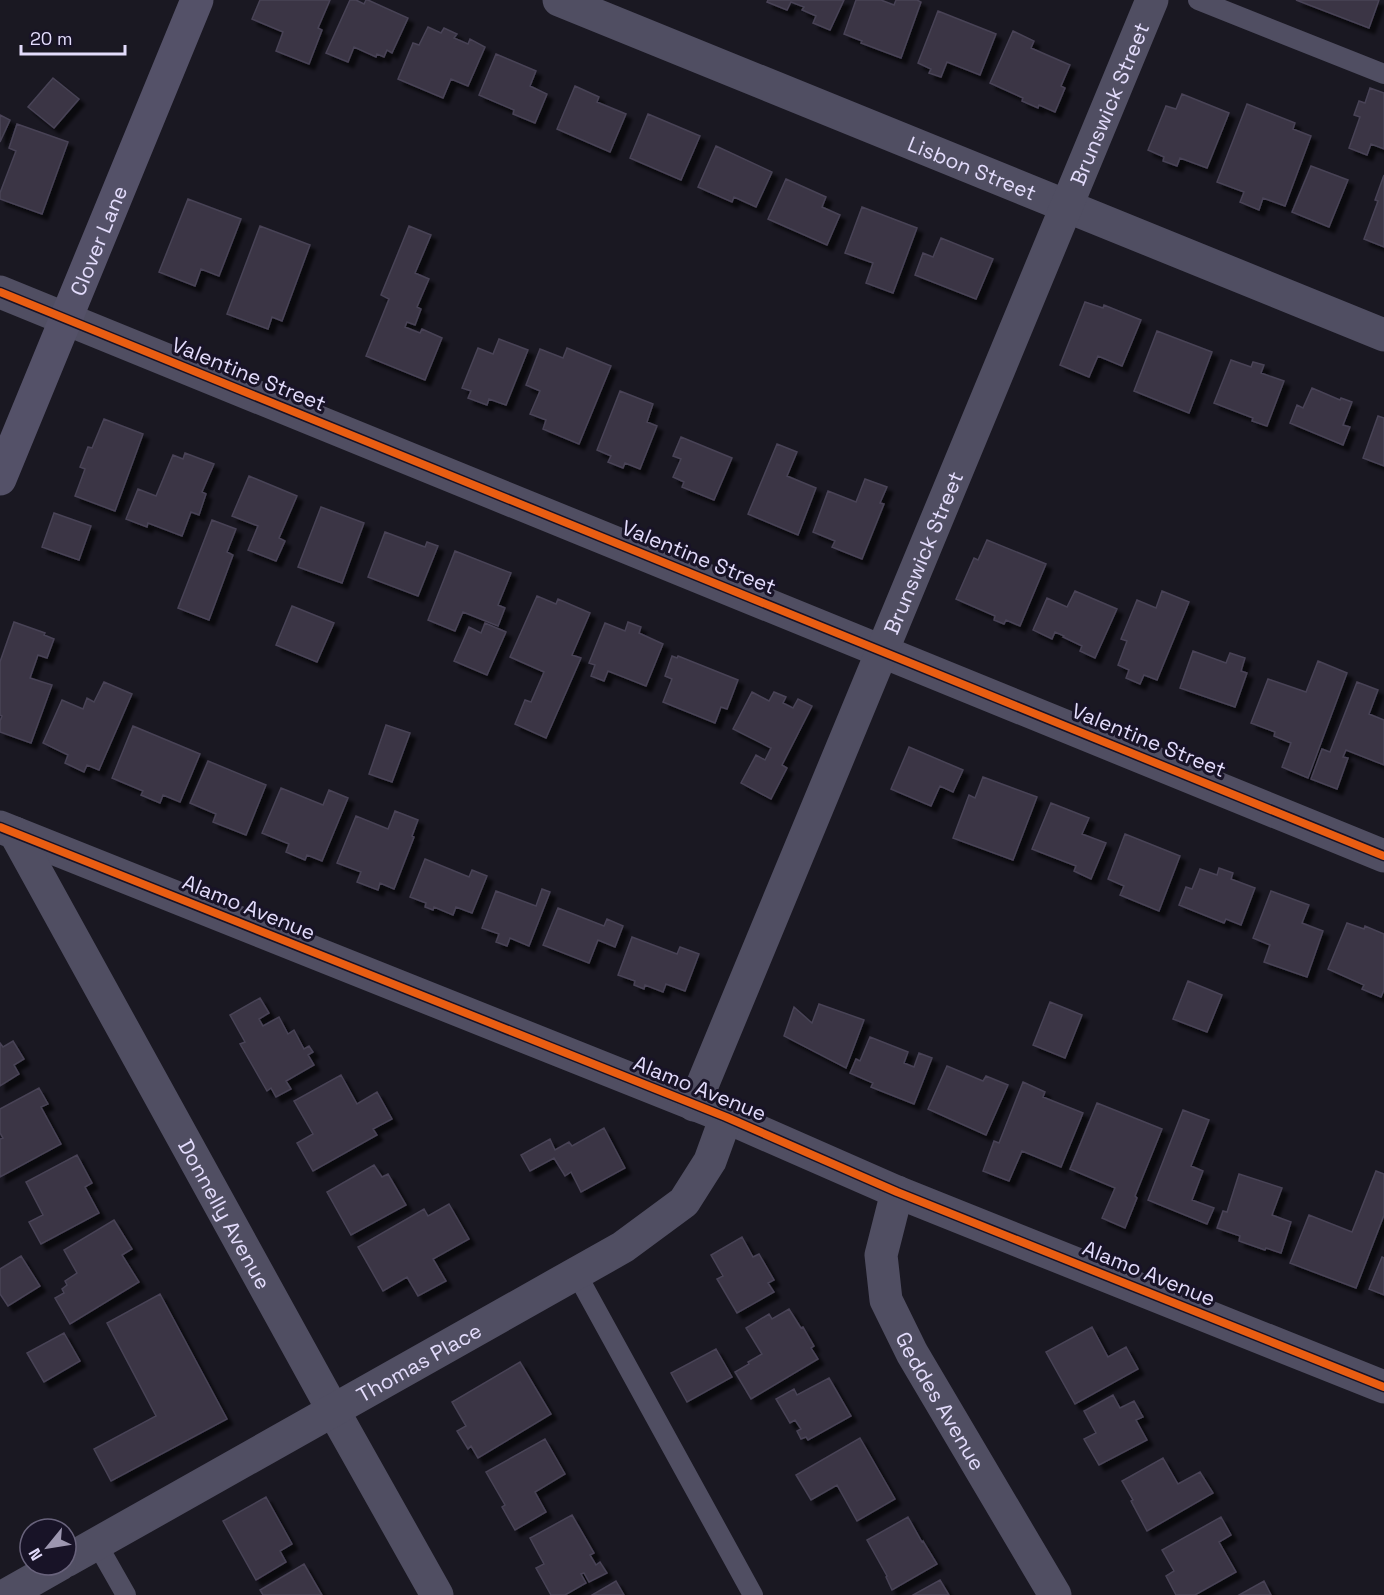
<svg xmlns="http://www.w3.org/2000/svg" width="1384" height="1595" viewBox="0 0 1384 1595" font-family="'Space Grotesk',sans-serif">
  <defs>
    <filter id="shadow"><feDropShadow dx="5.5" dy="5.5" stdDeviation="1.5" flood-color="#0009"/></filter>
  </defs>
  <rect width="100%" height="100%" fill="#1a1822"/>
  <path fill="#3a3644" stroke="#484356" stroke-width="1.5" filter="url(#shadow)" d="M260,0H330L318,28L322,30L309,64L276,51L283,32L252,19Z
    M350,0H356L364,4L366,0H368L408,18L392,53L387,50L384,57L377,54L376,57L354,47L348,62L326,53Z
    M768,0H844L830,30L813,23L816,16L802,10L804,7L791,2L787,10L767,2Z
    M856,0H881L894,5L896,0H917L921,2L901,58L861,43L862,41L844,34Z
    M1296,0H1379L1369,28Z
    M938,11L996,34L980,75L947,62L941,77L929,73L931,69L918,63Z
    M428,27L441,33L444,28L457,34L454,38L468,44L470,39L485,47L468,86L451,79L443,98L398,79L413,43L419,45Z
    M1013,31L1034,41L1031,48L1070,65L1061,86L1065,88L1055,112L1039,105L1038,108L1022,101L1023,98L990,83Z
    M496,54L536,71L530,86L547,94L535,123L513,114L514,110L479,95Z
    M53,78L79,99L54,128L28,107Z
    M575,86L599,97L597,102L626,114L610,152L557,129Z
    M1370,88L1384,93V149L1371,144L1367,155L1349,148L1360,117L1354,115L1359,101L1365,103Z
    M1182,94L1229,113L1207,168L1180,158L1177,166L1163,161L1164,157L1148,150L1166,106L1176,109Z
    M1247,104L1295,123L1293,129L1311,136L1285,206L1263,198L1259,210L1240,202L1244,192L1217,182Z
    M648,114L700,136L681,180L630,158Z
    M0,115L10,120L0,142Z
    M17,124L68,142L42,214L0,199V193L16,151L9,148Z
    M716,146L772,172L756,207L734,197L732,202L698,187Z
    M1311,166L1348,180L1329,227L1292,212Z
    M1384,175V247L1364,239L1378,201L1375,200Z
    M786,179L826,197L822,207L840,215L827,245L768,219Z
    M188,199L241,219L219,276L201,269L195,286L159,272Z
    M862,207L917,228L893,293L866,283L873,263L845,253Z
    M260,226L310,245L282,321L272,317L268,329L227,314Z
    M409,226L431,235L415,273L429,279L417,307L421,309L415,325L407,322L405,327L420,333L422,329L442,338L425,380L366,356L389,299L381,295Z
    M941,238L993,259L976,299L915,275L923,253L933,257Z
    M1085,302L1103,308L1104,305L1141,320L1122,366L1098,356L1089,377L1060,365Z
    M1157,331L1212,352L1189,413L1134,391Z
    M499,339L528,350L506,405L489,399L487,405L468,398L471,391L462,388L478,348L493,354Z
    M567,348L611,366L579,444L543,429L546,420L530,414L540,391L526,385L540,349L563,358Z
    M1231,360L1251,367L1253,362L1264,365L1261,373L1284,381L1267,426L1252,421L1253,418L1214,403Z
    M1312,388L1340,400L1341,398L1352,402L1343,425L1350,427L1343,445L1290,423L1297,405L1303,408Z
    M620,391L653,404L647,422L657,426L640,469L625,463L623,468L608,462L611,456L597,450Z
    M1378,416L1384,418V466L1363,458Z
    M104,419L143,434L115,511L75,496L85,469L80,467L88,447L92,448Z
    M681,437L732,458L714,500L682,487L684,482L673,477L681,459L673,456Z
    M777,444L797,452L787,476L816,488L798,535L748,514Z
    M185,453L214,464L202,492L206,494L199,515L191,512L182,536L148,523L147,527L126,519L138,489L156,496L173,455L183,459Z
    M249,476L297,496L279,538L285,541L276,561L248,550L258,526L232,516Z
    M865,479L887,487L880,503L884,504L862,559L832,547L835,541L813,532L828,491L856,502Z
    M321,507L364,523L342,583L298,567Z
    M54,513L91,526L79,560L42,547Z
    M212,520L236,529L227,552L233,555L209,620L178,608Z
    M385,532L425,547L427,542L438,546L418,596L368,577Z
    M987,540L1046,564L1020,626L1006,620L1004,624L994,620L995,616L956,599L974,558L978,560Z
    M455,551L511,573L498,605L505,608L498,626L463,612L455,631L428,620Z
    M1075,591L1117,609L1095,658L1080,651L1082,646L1063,637L1064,636L1055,632L1052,639L1033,630L1047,598L1067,607Z
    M1162,591L1189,602L1157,680L1144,675L1140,684L1126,678L1129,670L1118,665L1127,641L1121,639L1137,600L1156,608Z
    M537,596L556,604L558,599L590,613L572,655L581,658L546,738L515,724L525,700L531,702L544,672L510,657Z
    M292,606L334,623L317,662L276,645Z
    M14,622L45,633L44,635L54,639L47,658L38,655L30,678L52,685L31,743L0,732V721L2,716L0,715V662Z
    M628,622L641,627L639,633L663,644L646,686L608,671L604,681L591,676L595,665L589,663L605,623L625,631Z
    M485,623L506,632L487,675L454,661L469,627L481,633Z
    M1193,651L1226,663L1230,653L1245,658L1241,671L1247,673L1235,707L1180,688Z
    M672,656L677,658L678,656L738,680L727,709L721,707L715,723L663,702L672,679L665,676Z
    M1318,661L1347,673L1308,778L1282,767L1291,743L1274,736L1275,732L1251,723L1268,679L1306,692Z
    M104,682L132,694L99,770L87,765L84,772L65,763L68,755L43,743L62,700L83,709L87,698L94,702Z
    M1357,682L1378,690L1369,714L1384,720V765L1346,750L1343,757L1348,758L1337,789L1311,779L1322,749L1330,752Z
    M752,692L769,701L774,692L786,697L783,703L793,708L798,699L812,706L782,765L787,768L771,799L741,783L756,755L765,760L771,748L733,729Z
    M386,725L410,733L392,782L369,774Z
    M133,726L200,754L180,802L163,795L160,803L141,795L143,791L112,778Z
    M909,747L963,770L953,792L940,786L931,806L891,789Z
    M208,761L266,785L246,835L213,822L216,814L190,803Z
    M983,777L1037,797L1013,860L953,838L969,795L975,798Z
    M281,788L323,805L329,790L348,798L322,861L307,855L305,860L286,852L289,844L262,833Z
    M1051,803L1089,818L1082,834L1106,843L1091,879L1074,871L1076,866L1032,849Z
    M395,811L418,820L412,836L414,837L394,889L380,883L378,890L357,882L361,872L337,863L356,816L388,829Z
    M1125,834L1180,856L1159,911L1120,895L1124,886L1108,879Z
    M425,859L469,877L472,870L487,876L472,913L456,907L453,915L434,907L433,910L425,907L426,903L410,897Z
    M1219,868L1233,873L1231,879L1255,888L1241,925L1226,919L1224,923L1179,905L1186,887L1192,889L1200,869L1217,875Z
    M542,889L550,892L529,946L510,938L507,946L496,942L499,934L482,928L496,891L536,906Z
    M1271,891L1309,905L1302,923L1323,931L1307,977L1264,962L1270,945L1253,938Z
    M558,908L604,926L607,919L623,926L615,947L598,940L589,963L543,945Z
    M1347,923L1364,929L1365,926L1384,934V990L1381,997L1362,989L1364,985L1328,969Z
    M632,937L677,954L680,947L699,954L685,991L666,984L663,992L645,985L644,989L634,985L635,981L618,975Z
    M1188,981L1222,995L1207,1032L1173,1019Z
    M260,998L269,1013L259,1019L263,1026L279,1017L288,1034L294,1030L304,1049L309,1046L313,1052L308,1055L314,1065L286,1081L291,1089L276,1097L271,1088L267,1091L240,1044L245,1042L230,1015Z
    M1050,1002L1082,1015L1065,1058L1033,1045Z
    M819,1004L864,1020L846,1068L784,1036L794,1007L812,1023Z
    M870,1037L908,1052L904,1063L914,1067L919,1053L932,1058L914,1104L871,1087L873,1083L850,1073L856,1059L860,1061Z
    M13,1041L24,1059L14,1065L19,1074L0,1086V1043L3,1047Z
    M947,1066L983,1081L986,1076L1008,1085L986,1135L928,1109Z
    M341,1075L357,1104L377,1092L392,1119L373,1129L377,1135L313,1171L297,1143L313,1134L294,1101Z
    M1023,1082L1045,1092L1043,1097L1083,1113L1061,1167L1022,1151L1009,1181L983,1171L994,1141L999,1143Z
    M39,1088L48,1104L41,1107L61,1144L0,1177V1139L3,1138L0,1133V1109Z
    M1097,1103L1162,1129L1135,1196L1137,1198L1125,1228L1102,1218L1115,1188L1070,1169Z
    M1183,1110L1209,1120L1191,1166L1203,1171L1192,1200L1214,1208L1207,1224L1148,1200Z
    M604,1128L625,1168L581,1192L571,1172L565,1176L554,1158L530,1171L521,1155L550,1139L555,1150L569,1142L572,1146Z
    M77,1155L92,1183L85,1187L99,1213L41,1244L29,1222L43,1215L26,1182Z
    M374,1165L382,1177L388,1174L406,1205L351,1235L327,1192Z
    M1376,1171L1384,1174V1215L1356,1288L1290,1263L1309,1215L1352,1232Z
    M1239,1174L1282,1188L1272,1215L1291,1222L1281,1253L1266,1248L1265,1250L1239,1241L1240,1236L1217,1228L1223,1211L1227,1212Z
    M449,1204L469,1239L433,1259L446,1281L418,1296L407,1277L383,1291L358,1247L424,1209L428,1216Z
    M114,1220L132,1249L122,1255L139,1282L70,1324L55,1298L64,1293L62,1289L67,1285L65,1281L77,1273L64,1250Z
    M742,1237L753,1257L759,1254L774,1280L768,1283L774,1292L737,1313L717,1279L723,1276L711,1255Z
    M21,1256L40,1286L8,1306L0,1294V1269Z
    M1382,1257L1384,1258V1295L1369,1289Z
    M160,1294L227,1419L111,1481L94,1449L156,1416L107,1323Z
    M789,1309L801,1328L803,1327L814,1346L811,1348L818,1359L751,1399L735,1372L749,1364L748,1362L762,1354L746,1328L769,1314L772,1319Z
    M1092,1327L1108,1357L1126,1347L1138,1369L1075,1404L1046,1352Z
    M64,1333L80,1361L44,1382L27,1353Z
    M716,1349L732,1377L687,1402L671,1373Z
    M520,1362L551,1414L478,1458L471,1446L468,1449L457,1431L466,1426L452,1402Z
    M829,1378L851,1416L808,1440L806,1437L801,1439L797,1431L801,1429L795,1420L790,1423L776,1399L794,1389L797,1395Z
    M1113,1395L1120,1408L1134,1401L1143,1417L1136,1420L1147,1440L1099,1465L1084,1439L1096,1433L1084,1411Z
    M860,1438L895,1499L857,1521L837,1485L811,1500L796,1475Z
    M545,1439L565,1474L535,1492L546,1512L515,1530L502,1507L505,1505L486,1472Z
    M1163,1458L1178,1484L1200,1472L1213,1493L1147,1531L1131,1501L1133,1500L1122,1481Z
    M266,1497L292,1544L280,1551L286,1562L256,1580L223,1521Z
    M572,1515L594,1553L590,1555L596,1565L600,1562L607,1573L589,1582L584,1573L581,1574L586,1583L565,1595H551L536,1568L544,1564L530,1538Z
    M908,1517L922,1542L923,1541L937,1564L892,1590L886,1577L887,1576L867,1540Z
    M1221,1517L1231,1535L1219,1542L1236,1572L1195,1595H1176L1166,1576L1174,1571L1162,1550Z
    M304,1564L322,1595H263L260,1590Z
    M940,1580L949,1595H913Z
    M616,1581L624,1595H592Z
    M1264,1581L1271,1595H1239Z"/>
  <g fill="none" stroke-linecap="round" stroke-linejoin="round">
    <path stroke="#504e62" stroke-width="20" d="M1198,0L1384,74
      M576,1273L753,1595
      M97,1544L126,1595"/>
    <g stroke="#504e62" stroke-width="33">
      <path id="s1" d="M559,0L1384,335"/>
      <path d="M0,292L1384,856"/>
      <path d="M0,827L726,1117L897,1192L1384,1387"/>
      <path id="s2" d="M15,833L333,1410L437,1595"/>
      <path id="s3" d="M694,1105L1152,0"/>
      <path id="s4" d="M897,1192L881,1255L886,1300L912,1353L1055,1595"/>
      <path id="s5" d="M66,1561L623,1247L684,1202L710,1161L726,1117"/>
      <path d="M6,1595L59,1565"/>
    </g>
    <path stroke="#545168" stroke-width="33" id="s6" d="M0,479L197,0"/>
    <g stroke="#181327" stroke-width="11">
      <path id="cycleway" d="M0,292L1384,856
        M0,827L726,1117L897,1192L1384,1387"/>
    </g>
    <use href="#cycleway" stroke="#e95d12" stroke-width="8"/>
  </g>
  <g text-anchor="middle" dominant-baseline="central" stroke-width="6" stroke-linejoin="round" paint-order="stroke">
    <g font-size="21" fill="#e3dcfc" stroke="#181327">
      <text stroke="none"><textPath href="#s3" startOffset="1084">Brunswick Street</textPath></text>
      <text stroke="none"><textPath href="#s1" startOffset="446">Lisbon Street</textPath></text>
      <text stroke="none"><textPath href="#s6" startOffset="258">Clover Lane</textPath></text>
      <text transform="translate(249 374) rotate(22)">Valentine Street</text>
      <text stroke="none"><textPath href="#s3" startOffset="598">Brunswick Street</textPath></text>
      <text transform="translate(699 557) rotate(22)">Valentine Street</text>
      <text transform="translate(1149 740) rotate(22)">Valentine Street</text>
      <text transform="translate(249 907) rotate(22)">Alamo Avenue</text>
      <text transform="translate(700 1088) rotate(22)">Alamo Avenue</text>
      <text stroke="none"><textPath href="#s2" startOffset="435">Donnelly Avenue</textPath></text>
      <text transform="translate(1149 1273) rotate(22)">Alamo Avenue</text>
      <text stroke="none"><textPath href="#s5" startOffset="405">Thomas Place</textPath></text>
      <text stroke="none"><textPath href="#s4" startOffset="225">Geddes Avenue</textPath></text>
    </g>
  </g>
  <g transform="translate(48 1547) rotate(240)"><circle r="28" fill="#181327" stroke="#69637c" stroke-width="1.5"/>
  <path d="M0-4.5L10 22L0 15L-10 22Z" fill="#9d97b0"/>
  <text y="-9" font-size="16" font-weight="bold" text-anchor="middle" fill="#e3dcfc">N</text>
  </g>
  <path d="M21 45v9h104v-9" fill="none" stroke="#e3dcfc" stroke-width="3"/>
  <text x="30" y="45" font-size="18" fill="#e3dcfc" stroke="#181327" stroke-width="4.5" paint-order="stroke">20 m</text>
</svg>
